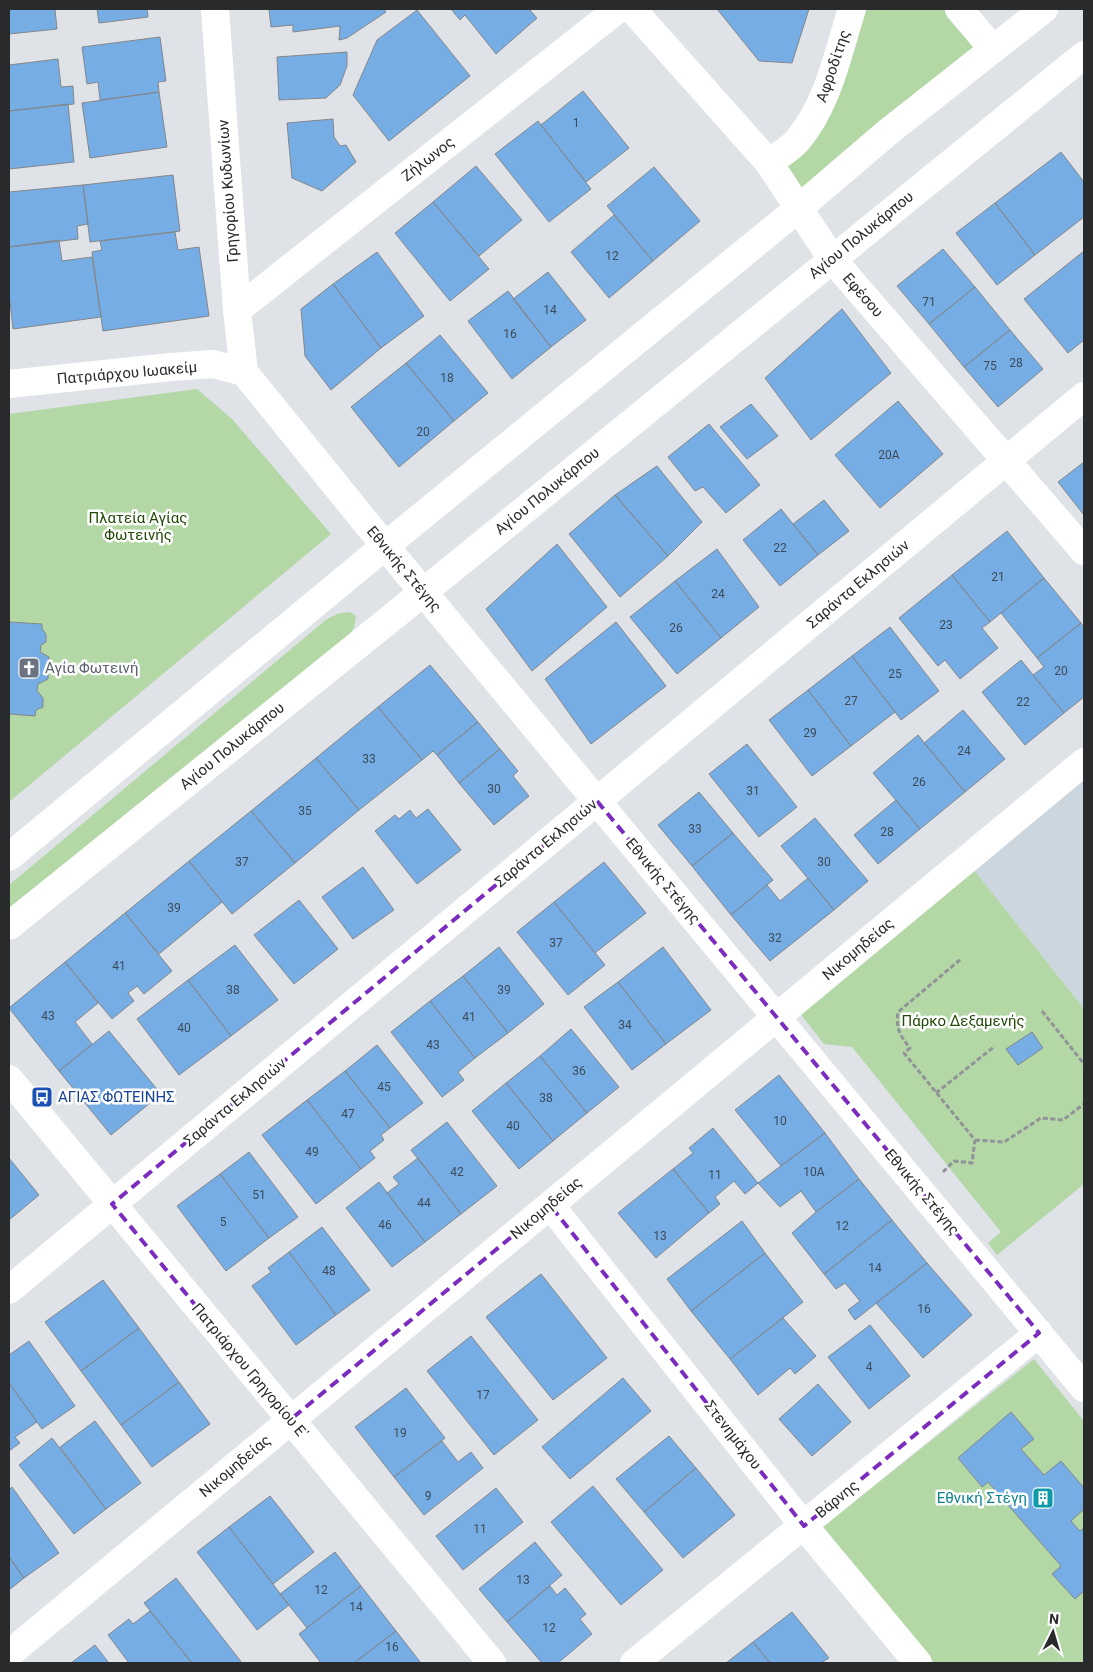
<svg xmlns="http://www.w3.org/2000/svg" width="1093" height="1672" viewBox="0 0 1093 1672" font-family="Roboto,sans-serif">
  <rect width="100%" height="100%" fill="#dfe3e8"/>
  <path fill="#ccd6df" d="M1084,779V1009L974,870Z"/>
  <path fill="#b4d7a6" d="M852,9H959L993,49L799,208L769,163L796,142Z
    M197,389L232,419L331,534L9,802V414Z
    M347,612L352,613L356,616L354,628L348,637L9,908V885L327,619L337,614Z
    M974,870L1084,1009V1184L997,1255L988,1243L1001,1232L852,1047L824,1044L798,1011Z
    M1034,1359L1084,1421V1663H934L821,1528Z"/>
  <path fill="#76ade4" stroke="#83878b" d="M9,9H55L57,29L9,34Z
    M97,9H147L148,17L99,23Z
    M269,9H384L386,12L347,38L339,40L340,26L293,32V25L271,27Z
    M451,9H529L537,18L496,54L465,15L460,20Z
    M717,9H809L792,63L759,61Z
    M417,10L470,76L389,141L353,95L377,40Z
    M160,37L166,81L158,82L159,92L100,100L98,82L87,84L82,47Z
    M347,52V66L340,85L326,98L279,100L277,57Z
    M58,59L61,87L73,86L74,104L9,111V65Z
    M583,91L629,148L586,182L541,125Z
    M159,92L167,147L90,158L82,103Z
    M68,104L74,162L9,169V111Z
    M333,119L334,137L340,146L346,145L356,162L322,191L292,178L287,123Z
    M538,121L591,189L549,222L495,154Z
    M1061,152L1084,182V217L1035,255L995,203Z
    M476,166L522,220L479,256L433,202Z
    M654,167L700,221L653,261L607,206Z
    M173,175L180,231L90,242L83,185Z
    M83,185L88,224L77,226L78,239L9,247V192Z
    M433,202L489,269L450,301L395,233Z
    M995,203L1035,255L997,285L956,233Z
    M614,215L653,261L609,298L571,252Z
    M175,232L178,250L199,247L209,316L103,331L92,252L102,250L100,241Z
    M59,240L62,261L92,257L101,317L13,329L9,294V247Z
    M943,249L975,287L929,324L897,286Z
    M1084,251V340L1068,353L1024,299Z
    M377,252L424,316L381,348L333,284Z
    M548,272L586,320L551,347L513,299Z
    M333,284L381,348L331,390L305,356L301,309Z
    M975,287L1010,330L964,367L929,324Z
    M508,291L551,347L512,379L468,321Z
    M842,309L891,373L811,440L765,378Z
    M1010,330L1043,369L998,407L964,367Z
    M440,335L488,393L454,421L406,363Z
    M406,363L454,421L399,467L351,407Z
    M898,401L943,454L880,508L835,455Z
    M751,404L778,436L747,459L720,427Z
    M709,424L760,485L726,513L703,487L695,491L668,457Z
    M1084,462V515L1058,482Z
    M657,466L702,522L668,556L615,495Z
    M615,495L668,556L620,597L569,534Z
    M824,500L849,531L818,555L793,524Z
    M781,509L818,555L780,586L743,540Z
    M1007,531L1044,578L990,622L952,575Z
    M557,544L607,607L532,671L486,609Z
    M717,549L759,607L721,638L675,581Z
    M952,575L990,622L982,628L998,648L960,679L945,660L938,666L899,618Z
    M1044,578L1081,623L1037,658L1001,613Z
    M675,581L721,638L677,674L630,617Z
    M9,622L42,624V629L46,634V642L41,645L40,652L49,657L48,679L38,684L37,691L43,698V707L36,710L35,716L9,714Z
    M616,622L666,686L591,744L545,679Z
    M1081,623L1084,627V697L1064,713L1033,675L1044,667L1037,658Z
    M890,627L939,691L901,720L852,656Z
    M852,656L895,712L851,746L808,690Z
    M1021,660L1064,713L1025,745L982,692Z
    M430,665L478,722L437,755L433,751L422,760L378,707Z
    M808,690L851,746L812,776L769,720Z
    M378,707L422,760L359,810L316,758Z
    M963,710L1005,759L965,792L924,743Z
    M478,722L500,749L459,783L437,755Z
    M918,735L965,792L920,829L873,773Z
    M747,744L797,807L759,837L709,774Z
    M500,749L518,771L513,776L529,796L494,825L459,783Z
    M316,758L359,810L295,863L251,811Z
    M699,792L733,833L692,866L658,825Z
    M896,800L920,829L878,864L854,835Z
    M428,809L461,850L417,884L375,831L395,815L399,819L410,810L416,818Z
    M251,811L295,863L232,914L189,861Z
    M815,818L868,881L834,910L781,846Z
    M733,833L773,880L731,915L692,866Z
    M189,861L222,902L159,954L125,913Z
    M604,862L646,913L595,953L554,902Z
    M363,867L394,910L353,939L322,897Z
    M808,878L834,910L770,961L731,915L767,885L780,901Z
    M299,900L338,949L294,984L254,935Z
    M554,902L605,965L568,995L517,932Z
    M125,913L172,971L144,994L137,986L128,993L134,1001L112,1019L65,962Z
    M235,945L278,1000L231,1036L188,980Z
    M499,947L544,1004L508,1033L463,976Z
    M663,947L711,1010L666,1044L618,982Z
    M65,962L98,1003L75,1022L92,1044L59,1071L9,1008Z
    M463,976L508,1033L475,1058L430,1001Z
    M188,980L231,1036L179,1075L137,1019Z
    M618,982L666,1044L632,1070L584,1007Z
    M430,1001L475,1058L458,1072L464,1080L442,1097L391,1032Z
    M571,1029L619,1087L587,1113L540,1056Z
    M109,1031L161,1094L111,1135L59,1071Z
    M1032,1032L1043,1048L1018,1065L1006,1049Z
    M377,1045L423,1103L390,1128L345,1071Z
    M540,1056L587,1113L553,1141L506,1083Z
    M345,1071L390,1128L381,1135L384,1140L370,1151L375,1158L361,1169L307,1100Z
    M779,1075L825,1133L781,1166L735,1110Z
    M506,1083L553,1141L519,1169L472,1111Z
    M307,1100L361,1169L316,1204L262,1135Z
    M447,1122L497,1186L461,1214L411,1150Z
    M713,1128L758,1183L745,1194L734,1181L715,1197L720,1204L709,1213L673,1169L693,1153L689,1148Z
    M825,1133L859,1179L816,1212L801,1191L780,1207L758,1183Z
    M249,1152L298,1217L269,1238L220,1174Z
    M9,1158L39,1195L9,1220Z
    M418,1158L461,1214L425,1242L387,1193L399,1184L393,1177Z
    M673,1169L709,1213L656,1258L618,1213Z
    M220,1174L269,1238L226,1271L177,1206Z
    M859,1179L892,1220L824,1274L792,1233L816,1212Z
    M379,1182L425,1242L392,1267L346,1208Z
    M892,1220L927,1263L855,1320L848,1310L860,1301L845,1283L836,1289L824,1274Z
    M742,1221L765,1253L691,1311L667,1279Z
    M322,1227L370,1290L336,1315L289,1252Z
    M289,1252L336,1315L296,1345L252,1286L271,1272L268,1268Z
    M765,1253L803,1302L730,1359L691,1311Z
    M927,1263L972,1315L923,1358L876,1303Z
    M541,1274L607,1358L553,1400L486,1317Z
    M103,1280L139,1328L81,1371L45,1322Z
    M783,1318L816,1356L795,1374L790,1368L758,1395L730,1359Z
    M870,1325L910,1376L869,1409L828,1357Z
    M139,1328L179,1382L121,1425L81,1371Z
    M471,1336L538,1420L494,1455L427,1371Z
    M29,1341L75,1406L42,1429L9,1383V1355Z
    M623,1378L651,1411L570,1479L542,1447Z
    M179,1382L210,1424L152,1467L121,1425Z
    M9,1383L37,1422L15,1437L20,1443L9,1451Z
    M818,1384L851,1422L812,1456L779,1419Z
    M406,1388L445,1438L394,1477L355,1427Z
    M1011,1412L1034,1439L1021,1449L1044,1475L1061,1461L1084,1488V1509L1071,1521L1080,1531L1084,1528V1591L1075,1599L1052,1574L1061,1566L988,1482L982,1487L958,1458Z
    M95,1421L141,1483L106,1509L60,1447Z
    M669,1436L696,1468L644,1512L616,1479Z
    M52,1438L106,1509L74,1534L19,1465Z
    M442,1441L458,1462L471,1452L483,1468L424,1515L394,1477Z
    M696,1468L735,1515L683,1558L644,1512Z
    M593,1486L663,1570L621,1605L551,1522Z
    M12,1487L59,1553L24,1578L9,1557V1490Z
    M496,1488L523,1522L463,1570L436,1536Z
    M270,1496L314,1552L273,1584L229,1527Z
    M229,1527L289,1605L257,1630L197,1552Z
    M535,1542L562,1575L507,1622L479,1589Z
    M335,1552L361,1586L307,1628L280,1594Z
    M9,1557L24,1578L9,1590Z
    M176,1578L242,1663H192L144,1603Z
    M361,1586L396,1631L354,1663H321L299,1634Z
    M550,1586L557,1595L565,1588L586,1614L580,1619L592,1634L558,1663H542L507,1622Z
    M150,1611L192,1663H129L108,1635L129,1619L133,1624Z
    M792,1612L829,1658L821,1663H770L753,1642Z
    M396,1631L421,1663H354Z
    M753,1642L770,1663H726Z
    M95,1645L109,1663H71Z"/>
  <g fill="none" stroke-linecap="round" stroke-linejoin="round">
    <path stroke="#909397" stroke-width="3" stroke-dasharray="5 2.5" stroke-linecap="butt" d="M1042,1011L1084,1064
      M936,1093L995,1046
      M975,1140L1004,1142L1041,1118L1063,1120L1084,1104
      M943,1172L954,1161L972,1163L975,1140L904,1053L910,1048C899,1034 896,1029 898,1012L961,959"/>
    <path stroke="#fff" stroke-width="28" d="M215,9L237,310L244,372
      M632,9L769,163L832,259L1084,551
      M959,9L993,49
      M769,163C777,156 789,150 797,141C828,105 838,53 852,9
      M237,310L618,9
      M244,372L385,546L1084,1388
      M9,384L171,367L213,364L244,372
      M9,1079L492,1663
      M550,1205L804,1526L918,1663
      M9,1290L1084,396
      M9,1654L1084,762
      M634,1663L1039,1333"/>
    <path stroke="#fff" stroke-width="28" d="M9,857L368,560L799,208L888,132L1044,9
      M9,926L405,607L1084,55"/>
  </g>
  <path fill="none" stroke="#7b2cbf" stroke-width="4" stroke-dasharray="10 6" stroke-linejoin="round" d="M597,801L1039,1333L804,1526L550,1205L290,1420L112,1204Z"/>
  <defs>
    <g id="church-square" transform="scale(1.125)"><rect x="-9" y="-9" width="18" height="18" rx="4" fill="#6b7280" stroke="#fff"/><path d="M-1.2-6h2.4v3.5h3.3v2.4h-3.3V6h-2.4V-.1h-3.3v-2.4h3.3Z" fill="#fff"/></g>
    <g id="bus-square" transform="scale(1.125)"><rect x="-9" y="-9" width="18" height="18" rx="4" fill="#1a4fb4" stroke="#fff"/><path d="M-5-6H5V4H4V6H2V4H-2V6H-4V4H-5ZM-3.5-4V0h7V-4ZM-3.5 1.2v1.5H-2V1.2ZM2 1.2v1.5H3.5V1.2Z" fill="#fff"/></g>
    <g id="building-square" transform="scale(1.125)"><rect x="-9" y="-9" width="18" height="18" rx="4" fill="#0f9aa8" stroke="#fff"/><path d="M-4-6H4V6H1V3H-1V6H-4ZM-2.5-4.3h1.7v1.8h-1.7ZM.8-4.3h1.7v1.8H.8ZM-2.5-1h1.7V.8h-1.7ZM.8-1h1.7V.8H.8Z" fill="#fff"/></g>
  </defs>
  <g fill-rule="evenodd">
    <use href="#church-square" x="29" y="668"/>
    <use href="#bus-square" x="42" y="1097"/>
    <use href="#building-square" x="1043" y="1498"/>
  </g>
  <g text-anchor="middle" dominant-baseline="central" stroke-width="5" stroke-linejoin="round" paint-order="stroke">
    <g font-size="12" fill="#3c4b59">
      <text x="576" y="123">1</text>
      <text x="612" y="256">12</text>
      <text x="929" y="302">71</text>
      <text x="550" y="310">14</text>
      <text x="510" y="334">16</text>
      <text x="1016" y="363">28</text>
      <text x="990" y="366">75</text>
      <text x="447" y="378">18</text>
      <text x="423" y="432">20</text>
      <text x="889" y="455">20Α</text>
      <text x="780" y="548">22</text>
      <text x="998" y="577">21</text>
      <text x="718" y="594">24</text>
      <text x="946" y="625">23</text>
      <text x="676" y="628">26</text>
      <text x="1061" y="671">20</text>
      <text x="895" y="674">25</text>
      <text x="851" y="701">27</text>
      <text x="1023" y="702">22</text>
      <text x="810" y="733">29</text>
      <text x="964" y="751">24</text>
      <text x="369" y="759">33</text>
      <text x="919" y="782">26</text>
      <text x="494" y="789">30</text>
      <text x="753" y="791">31</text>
      <text x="305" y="811">35</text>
      <text x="695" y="829">33</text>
      <text x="887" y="832">28</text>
      <text x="242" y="862">37</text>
      <text x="824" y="862">30</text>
      <text x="174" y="908">39</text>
      <text x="775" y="938">32</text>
      <text x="556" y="943">37</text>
      <text x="119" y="966">41</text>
      <text x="233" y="990">38</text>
      <text x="504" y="990">39</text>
      <text x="48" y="1016">43</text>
      <text x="469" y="1017">41</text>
      <text x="625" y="1025">34</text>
      <text x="184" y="1028">40</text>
      <text x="433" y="1045">43</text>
      <text x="579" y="1071">36</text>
      <text x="384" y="1087">45</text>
      <text x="546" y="1098">38</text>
      <text x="348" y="1114">47</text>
      <text x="780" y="1121">10</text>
      <text x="513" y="1126">40</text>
      <text x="312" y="1152">49</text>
      <text x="457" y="1172">42</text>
      <text x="814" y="1172">10Α</text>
      <text x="715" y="1175">11</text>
      <text x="259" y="1195">51</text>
      <text x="424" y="1203">44</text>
      <text x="223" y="1222">5</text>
      <text x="385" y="1225">46</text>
      <text x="842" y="1226">12</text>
      <text x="660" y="1236">13</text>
      <text x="875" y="1268">14</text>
      <text x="329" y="1271">48</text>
      <text x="924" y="1309">16</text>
      <text x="869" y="1367">4</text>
      <text x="483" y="1395">17</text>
      <text x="400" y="1433">19</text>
      <text x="428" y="1496">9</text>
      <text x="480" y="1529">11</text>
      <text x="523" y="1580">13</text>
      <text x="321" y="1590">12</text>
      <text x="356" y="1607">14</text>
      <text x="549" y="1628">12</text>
      <text x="392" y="1647">16</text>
    </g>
    <g font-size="15" fill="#282a2b" stroke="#fff">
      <text transform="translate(833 66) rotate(-71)">Αφροδίτης</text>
      <text transform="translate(428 159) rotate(-38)">Ζήλωνος</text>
      <text transform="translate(228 191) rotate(-94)">Γρηγορίου Κυδωνίων</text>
      <text transform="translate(861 235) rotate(-39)">Αγίου Πολυκάρπου</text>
      <text transform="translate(863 295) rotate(49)">Εφέσου</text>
      <text transform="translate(127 373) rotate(-5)">Πατριάρχου Ιωακείμ</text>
      <text transform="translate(547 491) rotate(-39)">Αγίου Πολυκάρπου</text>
      <text transform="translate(404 569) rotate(50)">Εθνικής Στέγης</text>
      <text transform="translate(858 584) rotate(-40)">Σαράντα Εκλησιών</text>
      <text transform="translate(232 746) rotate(-39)">Αγίου Πολυκάρπου</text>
      <text transform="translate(546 843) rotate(-40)">Σαράντα Εκλησιών</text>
      <text transform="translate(663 881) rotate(50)">Εθνικής Στέγης</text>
      <text transform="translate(858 949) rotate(-40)">Νικομηδείας</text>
      <text transform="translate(235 1102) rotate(-40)">Σαράντα Εκλησιών</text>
      <text transform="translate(922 1192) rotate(50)">Εθνικής Στέγης</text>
      <text transform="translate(546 1208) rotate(-40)">Νικομηδείας</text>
      <text transform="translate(250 1371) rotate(50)">Πατριάρχου Γρηγορίου Ε΄</text>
      <text transform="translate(733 1435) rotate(52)">Στενημάχου</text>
      <text transform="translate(235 1466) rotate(-40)">Νικομηδείας</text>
      <text transform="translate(837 1499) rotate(-39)">Βάρνης</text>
    </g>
    <g font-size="15" fill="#214906" stroke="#fff">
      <text x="138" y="518">Πλατεία Αγίας<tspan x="138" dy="17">Φωτεινής</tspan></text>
      <text x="963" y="1021">Πάρκο Δεξαμενής</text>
    </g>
    <g font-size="15" fill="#5b616d" stroke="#fff" text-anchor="start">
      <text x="45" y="668">Αγία Φωτεινή</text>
    </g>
    <g font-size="15" fill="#164399" stroke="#fff" text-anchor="start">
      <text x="58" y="1097">ΑΓΙΑΣ ΦΩΤΕΙΝΗΣ</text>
    </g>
    <g font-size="15" fill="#0d838f" stroke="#fff" text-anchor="end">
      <text x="1027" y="1498">Εθνική Στέγη</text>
    </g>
  </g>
  <rect width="1093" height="1672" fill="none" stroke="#282a2b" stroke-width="20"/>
  <g transform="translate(1053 1632) rotate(5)" stroke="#ffffff" stroke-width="4" paint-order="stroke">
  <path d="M0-4L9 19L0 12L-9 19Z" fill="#282a2b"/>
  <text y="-8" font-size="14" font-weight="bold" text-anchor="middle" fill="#282a2b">N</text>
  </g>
</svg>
